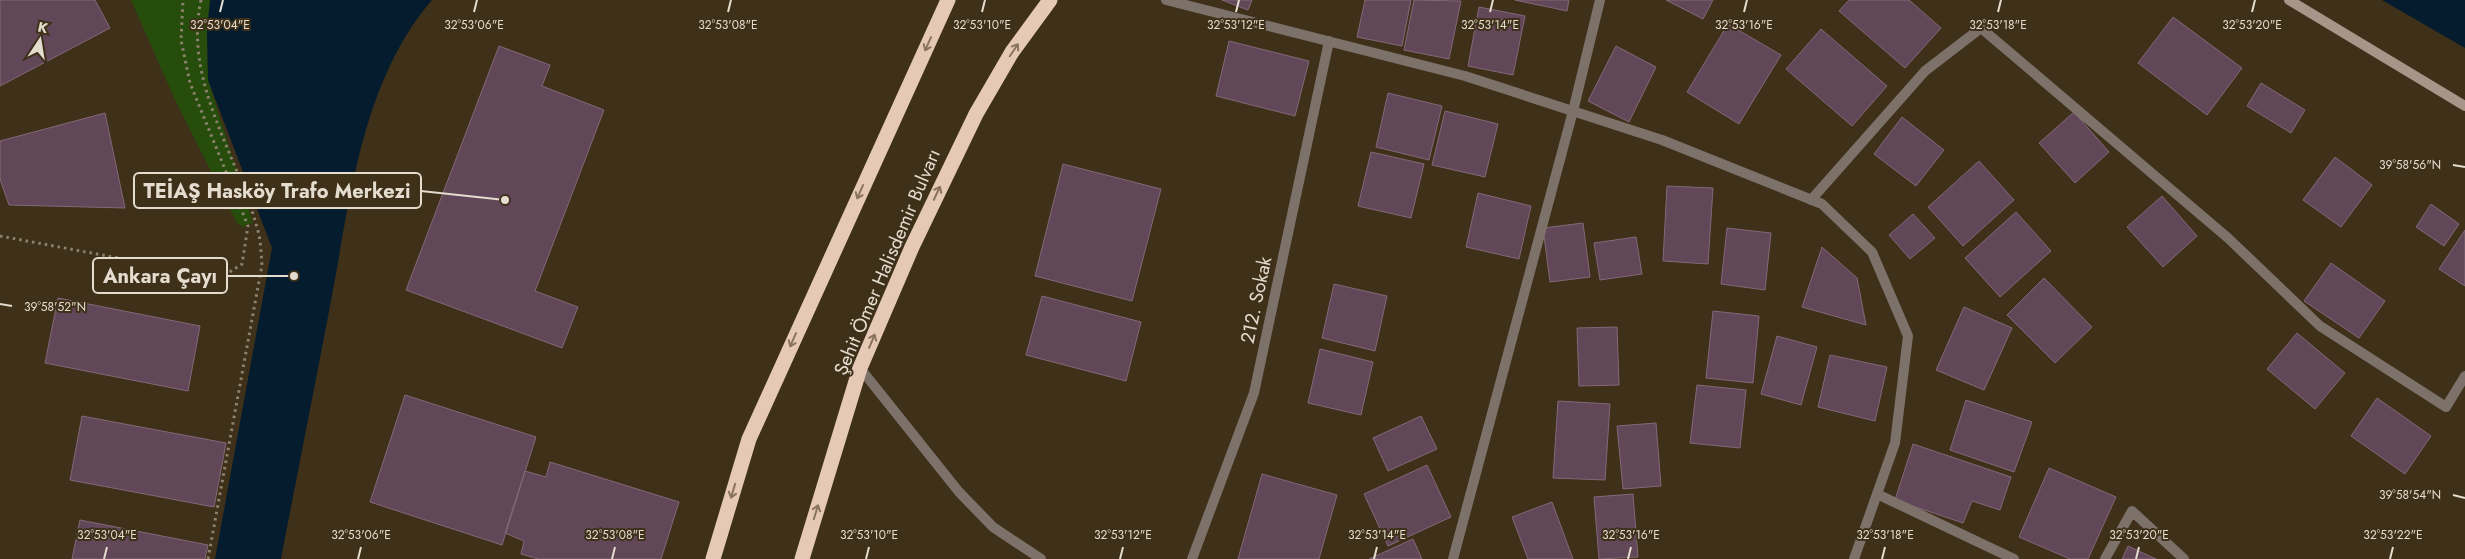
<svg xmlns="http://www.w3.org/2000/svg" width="2465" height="559" viewBox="0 0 2465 559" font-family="Jost,sans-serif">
  <rect width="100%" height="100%" fill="#3e3019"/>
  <path fill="#264d0b" d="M131,0H210L207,32L208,80L253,223L245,225V228L237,223L175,100Z"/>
  <path fill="#041c2e" d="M210,0H432C361,82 350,203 330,306C314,390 297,475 281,559H215L272,248L208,80L207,32Z
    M2382,0H2465V48Z"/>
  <path fill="#614757" stroke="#846879" d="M0,0H95L110,28L0,86Z
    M1222,0H1252L1248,10Z
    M1365,0H1411L1402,46L1357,37Z
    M1414,0L1461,1L1449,59L1404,50Z
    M1515,0H1569L1567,11Z
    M1666,0H1713L1703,19Z
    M1849,0H1909L1941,28L1905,68L1839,11Z
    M1479,7L1525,16L1513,75L1468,66Z
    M2173,17L2242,68L2207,115L2138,63Z
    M1728,24L1781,55L1739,124L1687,92Z
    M1821,29L1887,86L1852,126L1786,69Z
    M1229,41L1309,61L1295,116L1216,96Z
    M499,46L550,65L542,86L604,110L535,291L578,307L562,348L406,290Z
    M1616,46L1656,67L1629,122L1588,101Z
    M2261,83L2305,110L2291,133L2247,106Z
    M1388,93L1442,106L1429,160L1376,147Z
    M1445,111L1498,124L1485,177L1432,165Z
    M2074,112L2109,152L2075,183L2039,143Z
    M105,113L125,208L9,205L0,179V141Z
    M1902,117L1944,150L1916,186L1874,154Z
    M1371,152L1424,164L1411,218L1358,206Z
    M2335,157L2372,185L2341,227L2303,200Z
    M1979,161L2014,200L1963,246L1928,207Z
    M1063,164L1161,189L1132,301L1035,276Z
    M1667,186L1713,188L1708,264L1663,261Z
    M1478,193L1531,206L1519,259L1466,247Z
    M2162,196L2197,236L2163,267L2127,227Z
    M2431,204L2459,224L2444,246L2416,227Z
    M2016,212L2051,251L2000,297L1965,258Z
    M1913,214L1935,238L1910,259L1889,235Z
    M1583,223L1590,277L1550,282L1543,228Z
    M1727,228L1771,233L1765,290L1721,284Z
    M2465,230V286L2439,269Z
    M1636,237L1642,274L1600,280L1594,243Z
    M1822,247L1857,278L1866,325L1802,307Z
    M2331,263L2385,301L2359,338L2304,301Z
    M2044,278L2092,327L2055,363L2007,315Z
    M1334,284L1387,296L1375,351L1322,338Z
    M1042,296L1141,322L1126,381L1026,355Z
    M58,298L200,326L188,391L45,363Z
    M1964,307L2012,328L1984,390L1936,370Z
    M1713,311L1759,316L1753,383L1706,378Z
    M1617,327L1619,385L1579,386L1577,328Z
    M2297,333L2345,373L2315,409L2267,369Z
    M1777,336L1817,347L1801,405L1761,394Z
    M1320,349L1373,362L1361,415L1308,403Z
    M1830,355L1887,367L1875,421L1818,407Z
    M1697,385L1746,390L1740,448L1690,443Z
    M405,395L536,437L502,545L370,502Z
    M2377,398L2431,436L2405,474L2351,436Z
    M1966,400L2032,422L2014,472L1950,450Z
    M1558,401L1610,404L1605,480L1553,478Z
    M82,416L226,443L214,507L70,480Z
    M1421,416L1437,449L1388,471L1373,438Z
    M1656,423L1661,486L1623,489L1617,426Z
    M1913,444L2011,477L2000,510L1972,501L1963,523L1895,500Z
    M550,462L679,502L661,559H538L521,554L524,541L505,533L525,471L546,477Z
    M1427,465L1451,517L1388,546L1364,494Z
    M2049,468L2116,497L2088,559H2070L2019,537Z
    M1262,474L1337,495L1319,559H1238Z
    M1633,494L1638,557L1599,559L1594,497Z
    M1552,502L1573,559H1528L1512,517Z
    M80,520L208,545L205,559H72Z
    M1413,539L1422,559H1369Z
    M2128,546L2156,559H2122Z"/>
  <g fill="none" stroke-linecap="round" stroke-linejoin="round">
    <path stroke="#8d826f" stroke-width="3" stroke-dasharray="2.5 4" stroke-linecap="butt" d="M201,0C183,82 238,155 258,231C261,242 261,254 262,265L208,559
      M0,236L167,267L225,275L242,264L248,226L190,83L181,40L183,0"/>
    <path stroke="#7d726a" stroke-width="10" d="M1166,0L1465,76L1662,140L1822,204L1872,252L1908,336L1895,443L1854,559
      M1811,200L1925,71L1981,28L2228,238L2320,326L2446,407L2465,376
      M860,368L959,492L993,527L1041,559
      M1877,494L2014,559
      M1192,559L1254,393L1329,41
      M1453,559L1573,111L1600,0
      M2105,559L2132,511L2184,559"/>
    <path stroke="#a79589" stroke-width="10" d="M2289,0L2465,106"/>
    <path stroke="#e5c8b5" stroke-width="15" d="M713,559L749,439L948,0
      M802,559L860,368L912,247L976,114L1012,52L1050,0"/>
  </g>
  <defs><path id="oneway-shaft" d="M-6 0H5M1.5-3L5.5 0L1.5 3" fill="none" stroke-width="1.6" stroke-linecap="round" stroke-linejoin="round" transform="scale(1.25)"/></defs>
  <g stroke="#89745f">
    <use href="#oneway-shaft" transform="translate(928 44) rotate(114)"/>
    <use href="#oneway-shaft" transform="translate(1014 50) rotate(-56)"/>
    <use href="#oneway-shaft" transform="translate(860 192) rotate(114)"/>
    <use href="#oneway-shaft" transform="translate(937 193) rotate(-65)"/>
    <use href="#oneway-shaft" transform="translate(793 340) rotate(114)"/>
    <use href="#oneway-shaft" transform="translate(872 341) rotate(-67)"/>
    <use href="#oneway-shaft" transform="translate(733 491) rotate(107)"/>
    <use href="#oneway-shaft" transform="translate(816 512) rotate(-73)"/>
  </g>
  <path fill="none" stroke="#e4dcce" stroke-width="2" d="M220,12L223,0M474,12L477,0M728,12L731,0M982,12L985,0M1236,12L1239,0M1490,12L1493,0M1744,12L1747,0M1998,12L2001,0M2252,12L2255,0M2453,165L2465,167M0,304L12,306M2453,495L2465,498M104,559L107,547M358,559L361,547M612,559L615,547M866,559L869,547M1120,559L1123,547M1374,559L1377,547M1628,559L1631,547M1882,559L1885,547M2136,559L2139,547M2390,559L2393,547"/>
  <g text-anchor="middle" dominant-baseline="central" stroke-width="4" stroke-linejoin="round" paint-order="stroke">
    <g font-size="19" fill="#e4dcce" stroke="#3e3019">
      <text transform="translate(887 262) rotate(-67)">Şehit Ömer Halisdemir Bulvarı</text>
      <text transform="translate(1256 300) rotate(-78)">212. Sokak</text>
    </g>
  </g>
  <g font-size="12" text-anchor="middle" fill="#e4dcce" stroke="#3e3019" stroke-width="4" stroke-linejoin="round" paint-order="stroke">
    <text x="220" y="29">32°53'04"E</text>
    <text x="474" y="29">32°53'06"E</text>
    <text x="728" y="29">32°53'08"E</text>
    <text x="982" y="29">32°53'10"E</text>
    <text x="1236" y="29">32°53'12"E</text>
    <text x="1490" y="29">32°53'14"E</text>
    <text x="1744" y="29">32°53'16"E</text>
    <text x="1998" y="29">32°53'18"E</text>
    <text x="2252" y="29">32°53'20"E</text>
    <text x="2410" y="169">39°58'56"N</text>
    <text x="55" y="311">39°58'52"N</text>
    <text x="2410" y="499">39°58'54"N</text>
    <text x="107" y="539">32°53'04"E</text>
    <text x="361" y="539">32°53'06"E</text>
    <text x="615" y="539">32°53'08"E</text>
    <text x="869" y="539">32°53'10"E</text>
    <text x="1123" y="539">32°53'12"E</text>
    <text x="1377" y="539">32°53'14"E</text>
    <text x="1631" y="539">32°53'16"E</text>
    <text x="2393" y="539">32°53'22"E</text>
    <text x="1885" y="539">32°53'18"E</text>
    <text x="2139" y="539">32°53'20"E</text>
  </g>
  <path fill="none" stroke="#e4dcce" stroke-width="2" d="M505 200L421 191M294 276L227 276"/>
  <g fill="#e4dcce" stroke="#3e3019" stroke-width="2">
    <circle cx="505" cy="200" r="5"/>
    <circle cx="294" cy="276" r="5"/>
  </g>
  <g fill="#3e3019" stroke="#e4dcce" stroke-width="2">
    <rect x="134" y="173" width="287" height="35" rx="5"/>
    <rect x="93" y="258" width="134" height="35" rx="5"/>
  </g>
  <g font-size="20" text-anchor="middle" font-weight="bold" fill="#e4dcce">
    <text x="277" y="198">TEİAŞ Hasköy Trafo Merkezi</text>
    <text x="160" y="283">Ankara Çayı</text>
  </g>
  <g transform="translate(40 40) rotate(12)" stroke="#3e3019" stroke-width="4" paint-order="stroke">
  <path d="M0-4L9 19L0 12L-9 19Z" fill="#e4dcce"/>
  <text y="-8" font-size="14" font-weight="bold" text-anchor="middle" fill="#e4dcce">K</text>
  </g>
</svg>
